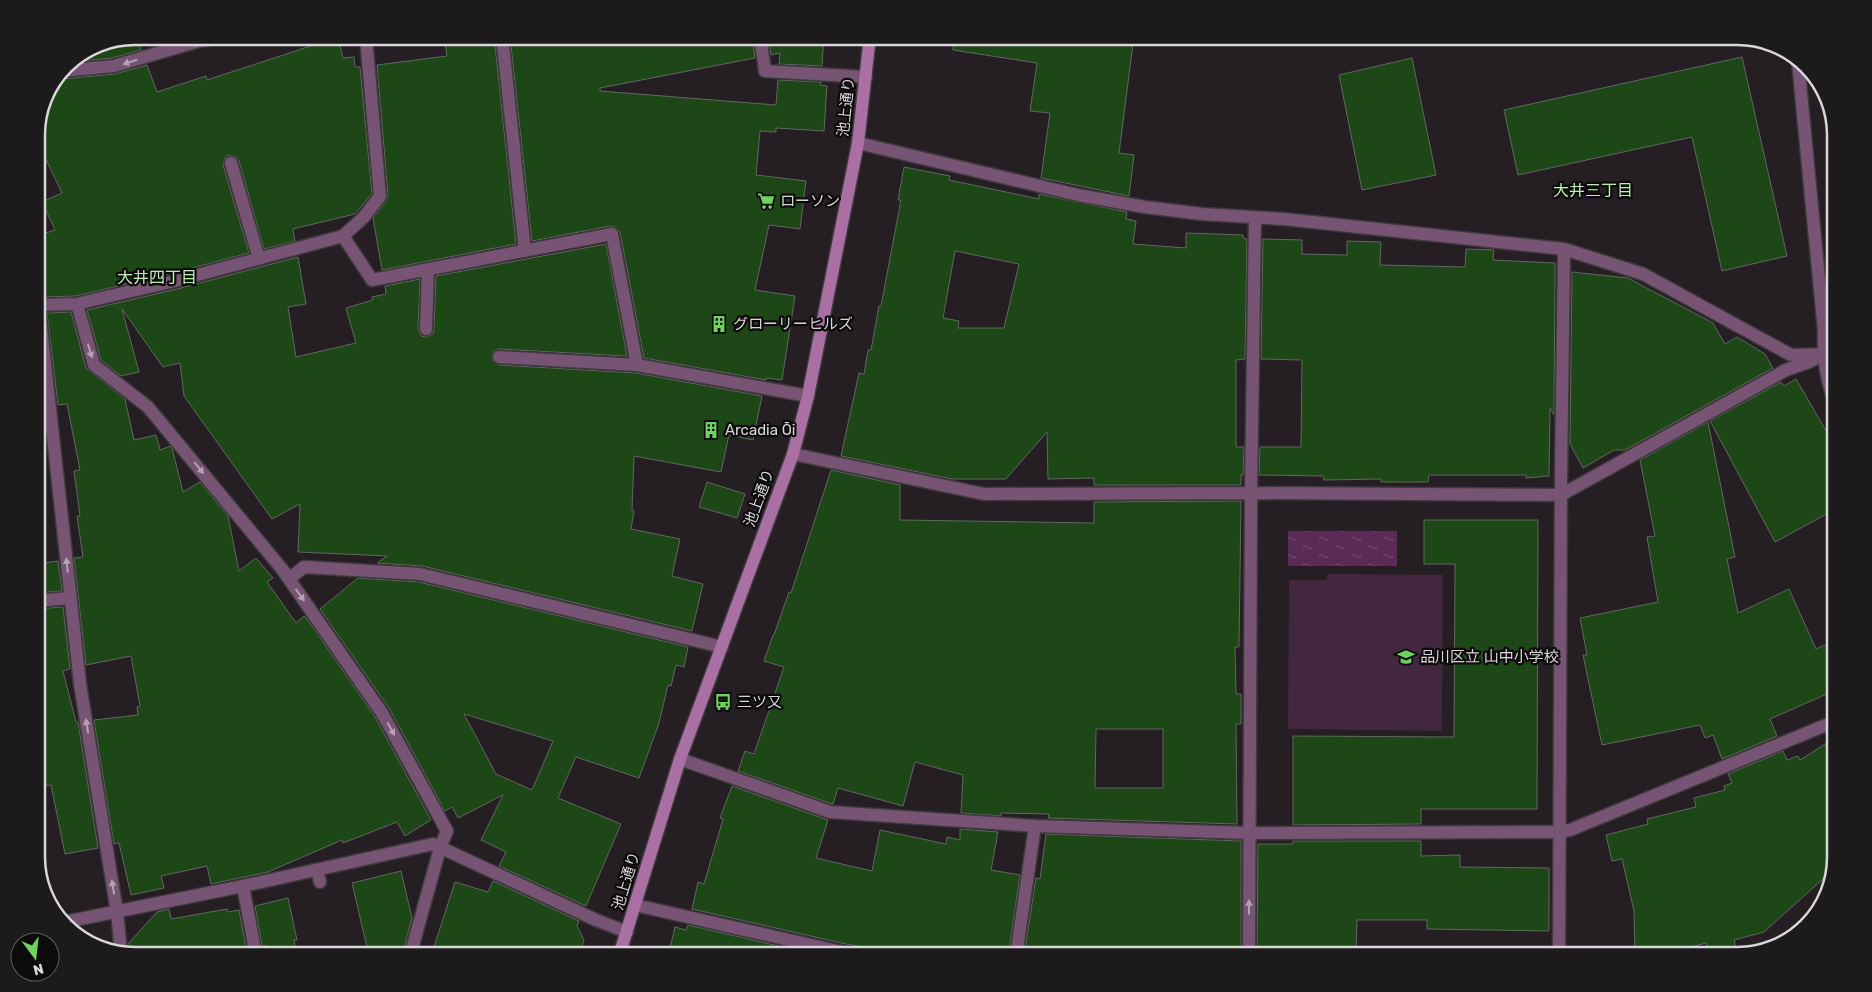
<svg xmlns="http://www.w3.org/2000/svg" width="1872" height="992" viewBox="0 0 1872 992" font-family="Rubik,'Noto Sans JP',sans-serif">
  <defs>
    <pattern id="water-ripples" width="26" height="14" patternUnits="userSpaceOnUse" patternTransform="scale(1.25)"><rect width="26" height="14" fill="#5a2c55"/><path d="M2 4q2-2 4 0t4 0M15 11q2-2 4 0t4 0" fill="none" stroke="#714a6d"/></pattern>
  </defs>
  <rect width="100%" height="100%" fill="#251f24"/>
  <path fill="#42273f" d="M1327,574L1443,575L1442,731L1288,729L1289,580H1327Z"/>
  <path fill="url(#water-ripples)" d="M1288,531H1397V566H1288Z"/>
  <path fill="#1e4717" stroke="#626761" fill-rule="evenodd" d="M136,36L141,50L112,58L70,62L98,44Z
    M444,36H494L516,244L382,270L373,218L386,201L388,195L377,65L447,56Z
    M510,36H752L755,58L600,88V91L776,105L778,80L821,82L820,85L827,86L824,131L776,128V132L760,131L756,175L806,181L800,229L769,225L755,290L795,296L782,380L766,378V380L644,358L620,232L615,227L610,226L532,241Z
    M768,36H824L822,66L779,64L780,53L771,55Z
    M954,36H1134L1119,153L1134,155L1129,196L1041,178L1050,113L1030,111L1037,63L953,50Z
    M338,37L343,58L354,57L355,67H360L372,194L355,214L293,229L295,241L264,249L239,161L236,157L229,155L225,158L223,165L249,253L173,273L76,296L44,297L42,286L36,284V236L55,230L42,202L62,193L42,151L36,153V129L46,92L56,78L62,79L115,74L147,65L157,92L206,76L207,80Z
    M1742,57L1787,256L1722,271L1692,137L1518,175L1504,110Z
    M1412,58L1436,175L1362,190L1339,75Z
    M904,167L950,176L949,180L1039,199V194L1127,212L1126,219L1136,221L1133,244L1186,248V233L1243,235V238L1247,239L1245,359L1236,360V447H1244L1243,475H1241V485H1094V478L1048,479L1047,432L1006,479H952L841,456L859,373L864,374L868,350H871L879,306H881L901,200H898ZM955,251L1019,264L1004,328H958L959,321L943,318Z
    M1263,239L1302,240V254L1347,255V241L1381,242L1380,265L1465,267L1466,249L1494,250L1493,260L1555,263L1554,415L1550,408L1549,476L1526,478V475H1429L1428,482H1381V479L1324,480L1323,476L1259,475L1260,447H1301L1302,360L1261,359Z
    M606,244L627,356L499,349L493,352L492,360L499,365L636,373L762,396L753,440L729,435L721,472L634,456L632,510L634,511L631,529L680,539L672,576L703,584L692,631L422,566L377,563L387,556L298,552L300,504L272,519L184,396L180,363L163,367L122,309L139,372L121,376L101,360L87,310L177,289L298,257L306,304L288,307L296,357L356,343L346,308L373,300L372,297L386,294L385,286L420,279L418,329L421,336L426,337L433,334L434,329L436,276Z
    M1572,272L1628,278L1713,323L1725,344L1737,337L1765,354L1773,368L1625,450H1614L1583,468L1570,444Z
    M71,312L86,368L125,399L134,440L156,435L160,450L170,446L172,448L183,492L200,482L228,516L239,571L256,558L273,578L267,582L296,623L304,616L307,619L375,717L431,820L405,836L397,822L343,843L342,840L268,872L211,884L207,866L161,876L164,888L131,895L119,843L114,844L94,720L138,715L137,707L140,706L131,656L86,665L74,558L83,557L77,516H80L74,471L80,470L67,404L58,405L47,313Z
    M1796,379L1836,448V509L1775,542L1710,421L1781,382L1784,386Z
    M1708,422L1735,557L1727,559L1738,613L1789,589L1816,649L1836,640V690L1770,719L1777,736L1722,759L1713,735L1705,738L1700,725L1602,745L1583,655H1587L1580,618L1658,602L1647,537L1655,536L1640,460Z
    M831,470L900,485V520L1094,523V502L1241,501L1239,647H1235L1236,694H1241V724H1236L1237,824L1048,818L1049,814L1001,813V816L961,813L963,775L915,762L903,806L838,788L833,804H832L738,771L745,751L754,754L784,667L764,661L773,635H774L789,592L791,593ZM1096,729H1163V788H1095Z
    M707,482L745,494L737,518L699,507Z
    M1424,520H1538L1537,809H1421V824L1293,825V736L1454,737L1455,564H1424Z
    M58,561L62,591L36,593V564Z
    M358,578L419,582L688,647L684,667L676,665L671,686L668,685L659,723L639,778L576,757L558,798L621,824L586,906L499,866L506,852L481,840L503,795L458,818L452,807L445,811L389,708L320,609ZM464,714L553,741L532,790L496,774Z
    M63,607L70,669L63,671L76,722H78L98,848L65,854L51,785L36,787V609Z
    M1836,737V802L1829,806L1836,830V857L1833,870L1764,932L1734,940L1738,956H1709L1706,943L1657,956H1635L1634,911L1622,859L1612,861L1606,835L1648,824L1647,819L1696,807L1694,798L1725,790L1724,786L1732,783L1728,774L1783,751L1787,760L1798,756L1800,760Z
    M732,786L828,820L816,858L872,871L880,830L946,844L947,837L960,840V829L998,832L991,870L1020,875L1008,956H921L891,952L846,944L692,909L698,882L704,884L723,819L720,818Z
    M1046,834L1241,841V952L1187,953V956H1024L1036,878L1040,879Z
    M1293,841H1421V856L1460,855V867L1549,868V931L1427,929V920H1357L1356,956H1274V952H1257L1258,844H1293Z
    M401,871L412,918L402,956H369L352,883Z
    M493,881L579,921L577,926L584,940L579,956H431L455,882L488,892Z
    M288,898L297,940H294L297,956H270L268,946H262L255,906Z
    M169,909L171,919L227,909L228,912L239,910L246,949L210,956H135L129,954L128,944L157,912Z
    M688,925L787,948L786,956H685L669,952L675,927L686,930Z"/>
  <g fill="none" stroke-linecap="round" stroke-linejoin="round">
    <g stroke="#3e393d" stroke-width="15">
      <path id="service" d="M502,36L525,251
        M760,36L765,71L866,77
        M231,163L259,259
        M343,236L372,280L612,234L637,365L808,396
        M426,329L428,270
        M499,357L637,365
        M289,579L304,567L420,574L722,647
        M36,601L70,598
        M317,870L320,882
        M635,905L860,956
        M1016,956L1035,826"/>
    </g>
    <g stroke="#3e393d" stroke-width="15">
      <path id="minor" d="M61,71L114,66L199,41L228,36
        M858,143L1078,195L1145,207L1202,214L1284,219L1564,249L1643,274L1791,355L1836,354
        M36,304L40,317L80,684L117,912L121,952
        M77,304L94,365L148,407L282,569L382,713L447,831L440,848L410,956
        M38,305L77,304L97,299L175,281L343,236L364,217L380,196L366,38
        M793,454L984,494L1251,493L1561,495L1786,370L1809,362L1824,354
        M680,759L830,812L1035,826L1249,833L1558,832L1570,830L1836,721
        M243,886L256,956
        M65,922L243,886L433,844L596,920L627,932
        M1249,956L1251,493L1255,218
        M1559,956L1561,480L1564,249"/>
    </g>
    <g stroke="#3e393d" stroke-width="15">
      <path id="tertiary" d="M1798,62L1824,331C1823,355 1826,382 1836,404"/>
    </g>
    <g stroke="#3e393d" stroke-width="15">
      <path id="secondary" d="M619,956L680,759L793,454L808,396L858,143L870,36"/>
    </g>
    <use href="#service" stroke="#785474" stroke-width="12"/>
    <use href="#minor" stroke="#785474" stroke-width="12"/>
    <use href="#tertiary" stroke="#785474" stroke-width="12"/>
    <use href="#secondary" stroke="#aa6fa3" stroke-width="12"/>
  </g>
  <defs><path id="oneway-solid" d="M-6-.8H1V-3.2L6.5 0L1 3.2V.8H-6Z" transform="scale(1.25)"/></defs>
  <g fill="#b3a3b1">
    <use href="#oneway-solid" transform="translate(130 62) rotate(163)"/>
    <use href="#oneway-solid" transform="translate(90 351) rotate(74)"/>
    <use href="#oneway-solid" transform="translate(199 468) rotate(51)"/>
    <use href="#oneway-solid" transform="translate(67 565) rotate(-96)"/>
    <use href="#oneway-solid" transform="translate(300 595) rotate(55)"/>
    <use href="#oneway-solid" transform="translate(87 726) rotate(-99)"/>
    <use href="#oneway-solid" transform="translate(391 729) rotate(61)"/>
    <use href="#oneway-solid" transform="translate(113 887) rotate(-99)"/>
    <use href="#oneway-solid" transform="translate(1249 907) rotate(-90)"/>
  </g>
  <defs>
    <g id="supermarket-bare" transform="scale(1.35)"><path d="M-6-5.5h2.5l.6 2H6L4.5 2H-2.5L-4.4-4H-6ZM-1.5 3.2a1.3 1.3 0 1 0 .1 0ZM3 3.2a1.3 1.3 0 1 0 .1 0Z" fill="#6fd360" stroke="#0d0a0c" stroke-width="2.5" paint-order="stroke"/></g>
    <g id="building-bare" transform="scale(1.35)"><path d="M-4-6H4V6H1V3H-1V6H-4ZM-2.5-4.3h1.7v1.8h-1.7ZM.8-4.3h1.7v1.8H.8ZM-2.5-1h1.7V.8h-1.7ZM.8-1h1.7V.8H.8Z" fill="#6fd360" stroke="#0d0a0c" stroke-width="2.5" paint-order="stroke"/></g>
    <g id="school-bare" transform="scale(1.35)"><path d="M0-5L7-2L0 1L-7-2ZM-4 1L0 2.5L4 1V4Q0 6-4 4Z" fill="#6fd360" stroke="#0d0a0c" stroke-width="2.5" paint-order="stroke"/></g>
    <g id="bus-bare" transform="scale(1.35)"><path d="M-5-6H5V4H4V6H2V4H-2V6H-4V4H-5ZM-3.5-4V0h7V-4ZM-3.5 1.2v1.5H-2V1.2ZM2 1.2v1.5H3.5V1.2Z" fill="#6fd360" stroke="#0d0a0c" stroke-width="2.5" paint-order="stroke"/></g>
  </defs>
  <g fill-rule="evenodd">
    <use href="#supermarket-bare" x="766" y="201"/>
    <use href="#building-bare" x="719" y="324"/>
    <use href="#building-bare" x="711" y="430"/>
    <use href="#school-bare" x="1406" y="657"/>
    <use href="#bus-bare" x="723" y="702"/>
  </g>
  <g text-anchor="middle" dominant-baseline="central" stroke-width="4.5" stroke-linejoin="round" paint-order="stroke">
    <g font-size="15" fill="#dad7da" stroke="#0d0a0c">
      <text transform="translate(846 107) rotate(-84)">池上通り</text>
      <text transform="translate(759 498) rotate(-70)">池上通り</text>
      <text transform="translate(626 881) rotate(-73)">池上通り</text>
    </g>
    <g font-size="15" fill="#dad7da" stroke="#0d0a0c" text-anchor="start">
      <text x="780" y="201">ローソン</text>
      <text x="733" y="324">グローリーヒルズ</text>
      <text x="725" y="430">Arcadia Ōi</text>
      <text x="1420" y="657">品川区立 山中小学校</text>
      <text x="737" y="702">三ツ又</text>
    </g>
    <g font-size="16" fill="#baefb1" stroke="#0d0a0c">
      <text x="1593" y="190">大井三丁目</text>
      <text x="157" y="277">大井四丁目</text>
    </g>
  </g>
  <path d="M0 0H1872V992H0ZM135 45H1737A90 90 0 0 1 1827 135V857A90 90 0 0 1 1737 947H135A90 90 0 0 1 45 857V135A90 90 0 0 1 135 45Z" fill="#1d1a1c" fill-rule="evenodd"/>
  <path fill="none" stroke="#dad7da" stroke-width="2.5" d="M135 45H1737A90 90 0 0 1 1827 135V857A90 90 0 0 1 1737 947H135A90 90 0 0 1 45 857V135A90 90 0 0 1 135 45Z"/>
  <g transform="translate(35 957) rotate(165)"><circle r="24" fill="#0d0a0c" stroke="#5f5c5e"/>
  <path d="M0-4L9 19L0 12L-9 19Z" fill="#6fd360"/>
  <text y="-8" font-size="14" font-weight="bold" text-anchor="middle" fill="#dad7da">N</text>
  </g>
</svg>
